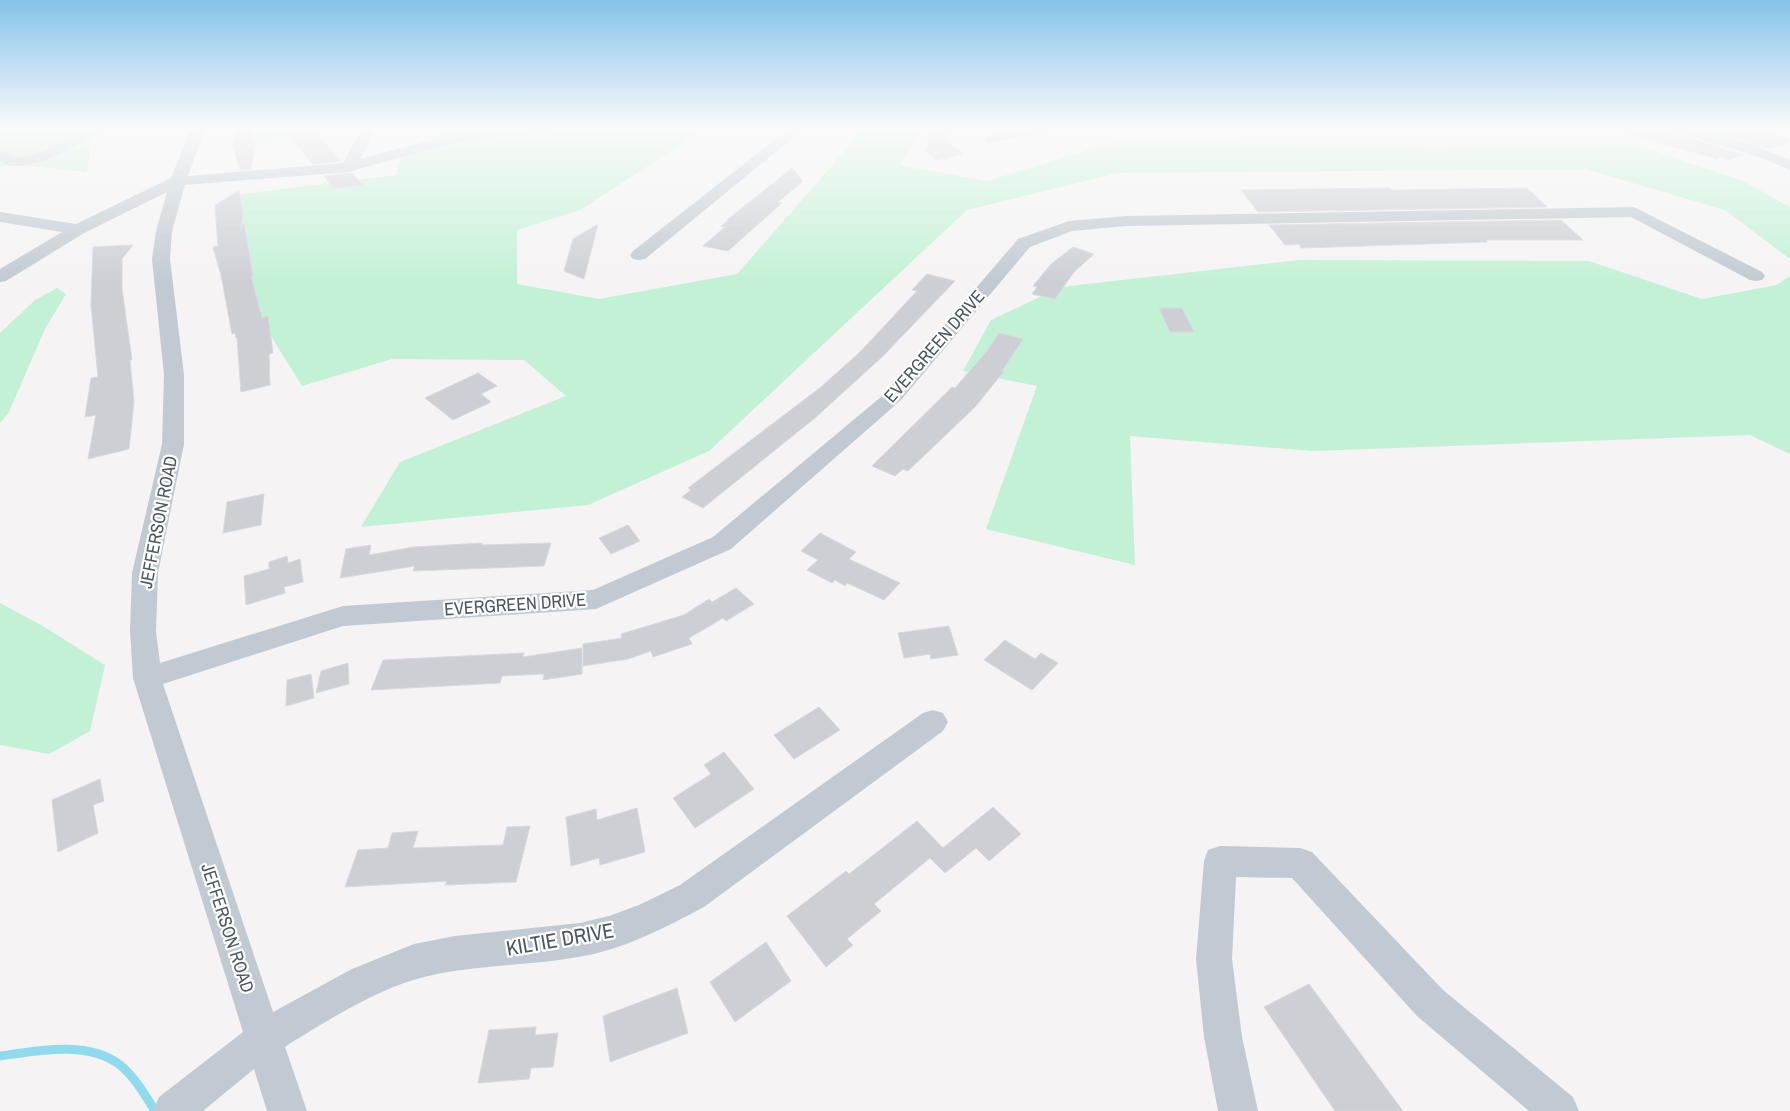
<svg xmlns="http://www.w3.org/2000/svg" width="1790" height="1111" viewBox="0 0 1790 1111" font-family="'Archivo Narrow',sans-serif">
  <rect width="100%" height="100%" fill="#f5f3f3"/>
  <path fill="#c3f1d5" d="M0,128H94L87,172L19,165L0,167Z
    M257,128H325L321,140L255,142Z
    M440,128H706L580,210L517,230V284L599,299L737,274L865,128H926L899,165L987,181L1111,143H1233L1434,148L1632,144L1741,180L1790,207V259L1725,210L1585,169L1117,173L967,210L709,451L588,505L361,527L400,462L566,396L524,360L392,359L302,386L248,299L235,210L241,194L396,175L405,147L441,138Z
    M1299,260L1589,261L1702,299L1777,285L1790,276V454L1750,435L1313,451L1130,436L1135,565L986,529L1037,386L963,371L991,320L1061,287Z
    M57,288L66,294L45,329L8,414L0,423V333L35,300Z
    M0,603L41,625L105,665L90,731L49,754L0,745Z"/>
  <g fill="none" stroke-linecap="round" stroke-linejoin="round">
    <path stroke="#90daee" stroke-width="9" d="M0,1056C36,1051 88,1040 120,1065C135,1077 145,1095 155,1111"/>
  </g>
  <path fill="#cdcfd5" stroke="#d7d9de" d="M238,128H250L256,143L251,169L240,170L232,143Z
    M932,128H951L947,142L963,154L937,160L925,151Z
    M1627,128H1669L1672,133L1745,155L1728,160L1721,156L1717,159L1626,133Z
    M1694,128H1748L1790,140V142L1767,149L1732,137Z
    M318,136L333,152L341,161L313,164L291,138Z
    M792,168L803,181L778,202L782,203L728,251L703,246L725,227L721,226L729,220H727Z
    M352,173L363,185L334,189L324,176Z
    M1390,188L1392,190L1527,188L1547,207L1258,212L1241,190Z
    M239,191L243,214L240,231L244,223L253,276H251L262,318L268,316L273,353L269,354L270,385L241,392L237,338H236L235,333L232,334L221,275L213,247L218,246L215,205Z
    M1561,220L1583,240H1486L1487,242L1301,248L1299,244L1285,245L1269,225Z
    M598,224L584,279L564,271L573,239Z
    M133,245L122,259V289L132,360H130L134,402L129,449L88,459L96,415L85,417L91,378L98,377L91,305L93,247Z
    M1073,247L1094,254L1074,272L1055,299L1032,294L1037,287L1033,286L1051,264Z
    M927,274L955,281L883,356L815,418L703,508L682,497L691,490L688,488L821,387L860,352L917,291L912,290Z
    M1159,308H1182L1194,332H1170Z
    M999,333L1023,339L1002,371H1004L975,407L908,471L903,469L895,476L872,466L952,387L955,388L987,351Z
    M478,373L497,386L481,394L491,402L453,420L425,398Z
    M264,494L261,525L223,533L227,502Z
    M628,525L640,541L611,554L599,538Z
    M820,533L856,552L849,559L900,583L884,600L847,583L845,586L835,580L832,583L807,570L818,560L801,551Z
    M482,543L481,545L551,543L544,566L413,571L415,566L340,578L346,549L371,545L369,555L414,547Z
    M287,556L288,563L300,559L303,582L284,587L285,593L246,605L244,576L269,569V562Z
    M736,588L754,604L726,621L723,618L689,638L692,644L653,657L651,651L628,659L583,666V644L622,638L621,634L684,615L709,599L712,602Z
    M949,626L958,655L931,659L930,654L904,658L898,633Z
    M1005,640L1035,659L1041,653L1058,663L1032,690L984,660Z
    M582,648V674L543,680L544,674L502,676L500,683L371,690L383,660L524,653L523,657Z
    M348,663L349,684L316,693L321,671Z
    M311,674L314,698L286,706L287,680Z
    M819,707L840,730L794,759L774,735Z
    M724,752L754,789L695,828L673,798L711,774L704,765Z
    M100,779L104,801L93,805L98,833L58,852L52,800Z
    M993,807L1021,834L989,861L976,848L945,873L930,858L874,904L881,911L847,939L853,945L826,967L787,916L846,871L849,874L917,821L943,848Z
    M637,808L645,852L600,865L599,858L571,866L566,817L596,809L597,820Z
    M530,826L516,882L445,885L447,881L345,887L358,850L388,848L392,833L418,831L413,848L503,845L507,827Z
    M766,942L791,981L735,1022L710,982Z
    M1309,984L1403,1111H1335L1264,1007Z
    M677,988L688,1033L610,1062L603,1016Z
    M536,1027L535,1035L558,1033L553,1067L531,1068L529,1079L478,1083L489,1030Z"/>
  <g fill="none" stroke-linecap="round" stroke-linejoin="round">
    <path fill="#c1cad2" fill-rule="evenodd" d="M87,128H104L102,131C79,143 25,179 0,161V150C5,151 9,155 14,156C33,161 70,136 87,128Z
      M191,128H205L188,176L343,163L362,128H376L360,159L439,138L492,128H555L553,131L548,132L496,136L441,146L348,172L185,185L172,231L170,259L184,375V444L158,573L156,631L160,663L343,606L593,590L713,537L887,392L1018,239L1069,221L1126,216L1634,207L1762,272L1765,276L1762,280L1756,281L1750,280L1631,217L1126,226L1072,231L1030,247L901,400L731,549L596,609L343,626L163,684L273,1012L352,969L414,944L455,936L580,923L609,916L639,905L680,885L923,713L933,710L943,713L948,722L943,731L704,907C664,928 623,950 578,957C523,967 467,964 413,980C371,993 327,1021 289,1044L285,1047L307,1111H267L254,1069L203,1111H153L159,1097L243,1032L133,678L130,631L132,573L162,444L164,375L152,259L156,231L167,192L84,233L6,281L0,282V269L62,232L0,222V212L76,224L171,178Z
      M790,128H805L645,259L639,260L633,259L630,255L633,251Z
      M1024,128H1049L1047,131L992,143L987,142L985,139L987,136Z
      M1671,128C1703,126 1760,147 1790,160V170L1762,158L1673,131Z
      M1220,846L1300,848L1312,852L1443,990L1573,1097L1579,1111H1529L1417,1016L1292,878L1236,877L1232,959L1242,1037L1258,1111H1218L1204,1037L1196,959L1204,861L1208,850Z"/>
  </g>
  <linearGradient id="sky" x2="0" y2="1"><stop stop-color="#85c3ea"/><stop offset="0.45" stop-color="#fafafa"/><stop offset="1" stop-color="#fafafa" stop-opacity="0"/></linearGradient>
  <rect width="1790" height="283" fill="url(#sky)"/>
  <g text-anchor="middle" dominant-baseline="central" stroke-width="4.5" stroke-linejoin="round" paint-order="stroke">
    <g font-size="18" fill="#4a5661" stroke="#fff">
      <text transform="translate(934 346) rotate(-49)">EVERGREEN DRIVE</text>
      <text transform="translate(158 522) rotate(-79)">JEFFERSON ROAD</text>
      <text transform="translate(515 604) rotate(-4)">EVERGREEN DRIVE</text>
      <text transform="translate(228 928) rotate(72)">JEFFERSON ROAD</text>
    </g>
    <g font-size="21" fill="#4a5661" stroke="#fff">
      <text transform="translate(560 939) rotate(-10)">KILTIE DRIVE</text>
    </g>
  </g>
</svg>
